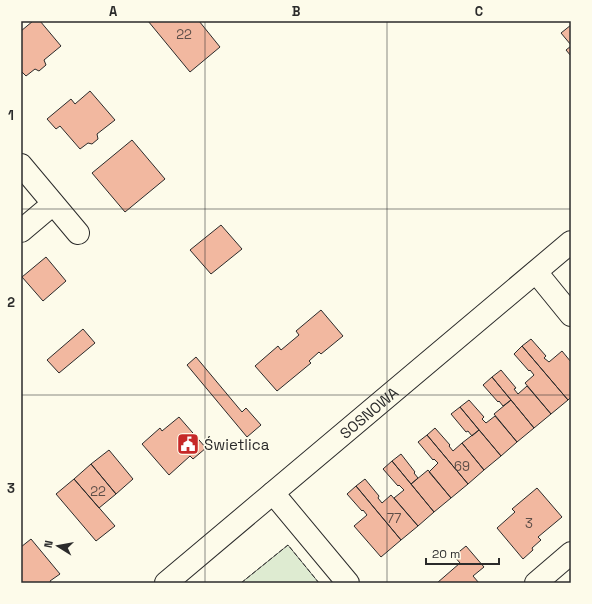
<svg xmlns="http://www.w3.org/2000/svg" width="592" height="604" viewBox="0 0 592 604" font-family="'Space Grotesk',sans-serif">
  <rect width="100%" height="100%" fill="#fdfbea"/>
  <path fill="#deebd1" stroke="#74746e" d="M288,545L319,583H241Z"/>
  <path fill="#f2b8a0" stroke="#2b2b2b" d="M33,21H40L61,46L44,60L46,65L39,71L35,69L26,76L21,71V31Z
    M148,21H199L220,47L190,72Z
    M571,25V45L561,33Z
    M571,46V56L566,50Z
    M90,91L115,120L97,134L98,139L92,144L88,143L80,149L60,126L56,129L47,119L71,99L75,104Z
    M132,140L165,179L125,212L92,173Z
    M221,225L242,249L211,274L190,250Z
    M46,257L66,281L43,301L22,277Z
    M321,310L343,336L321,354L319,352L309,361L311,363L277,391L255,366L278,346L281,350L299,335L296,331Z
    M83,329L95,343L59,373L47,360Z
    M531,339L546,356L544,358L549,362L562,351L571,362V397L568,400L522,346Z
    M522,346L568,400L551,414L525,383L534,375L530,370L529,371L514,354Z
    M196,357L242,412L246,408L261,425L247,437L187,365Z
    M501,370L516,388L514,389L518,394L527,386L551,414L534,428L492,377Z
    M492,377L511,400L503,406L499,401L498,402L483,385Z
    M469,400L484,417L482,419L486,423L495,416L517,442L501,456L460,407Z
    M511,400L534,428L517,442L494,414Z
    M460,407L479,430L472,436L468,431L466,432L451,414Z
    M179,417L206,448L193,459L190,456L169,475L142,444L160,428L162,431Z
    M435,428L450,445L449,446L453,451L462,443L484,470L468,484L427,435Z
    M479,430L501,456L484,470L462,443Z
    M427,435L468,484L451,498L429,472L438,463L434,459L433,460L418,442Z
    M109,450L133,479L116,494L91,464Z
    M401,454L415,472L414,473L418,478L411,484L392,461Z
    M392,461L434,512L418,526L394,498L404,490L399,485L398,486L383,469Z
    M91,464L116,494L99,508L74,479Z
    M428,470L451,498L434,512L411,484Z
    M74,479L115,526L96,541L56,494Z
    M365,479L379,496L378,498L382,503L391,495L418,526L401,540L356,486Z
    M356,486L401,540L381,557L354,526L367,515L363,510L362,511L347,494Z
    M537,488L562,517L538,537L541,540L532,548L533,550L523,559L497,528L515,512L512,509Z
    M31,539L60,574L50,581L51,583H21V547Z
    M466,546L484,567L473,576L479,583H437L460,563L454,556Z"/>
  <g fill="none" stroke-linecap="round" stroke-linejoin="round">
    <g stroke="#2b2b2b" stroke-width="24">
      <g id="minor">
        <path d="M21,165L78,233"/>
        <path d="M21,231L53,204"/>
        <path d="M536,272L571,315"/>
        <path d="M273,493L348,583"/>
        <path id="s1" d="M166,583L571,242"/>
        <path d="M536,583L571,553"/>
      </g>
    </g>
    <use href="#minor" stroke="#fdfbea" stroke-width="22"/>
    <path stroke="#2b2b2b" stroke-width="1" stroke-dasharray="5 2" stroke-linecap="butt" d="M241,583L288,545L319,583"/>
  </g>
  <path fill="none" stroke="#2b2b2b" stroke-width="1" stroke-opacity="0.55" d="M205,21V583M387,21V583M21,209H571M21,395H571"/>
  <defs>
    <g id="civic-square" transform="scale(1.15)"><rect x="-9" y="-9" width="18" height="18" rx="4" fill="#c62828" stroke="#fdfbea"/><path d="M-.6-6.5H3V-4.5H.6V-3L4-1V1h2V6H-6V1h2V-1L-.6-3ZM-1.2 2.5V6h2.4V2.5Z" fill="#fff"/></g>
  </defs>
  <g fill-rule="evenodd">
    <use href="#civic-square" x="188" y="444"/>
  </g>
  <g text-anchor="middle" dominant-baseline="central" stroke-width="3" stroke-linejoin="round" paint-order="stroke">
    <g font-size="13" fill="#5d4e48">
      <text x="184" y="34">22</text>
      <text x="462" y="466">69</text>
      <text x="98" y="491">22</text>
      <text x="394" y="518">77</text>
      <text x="529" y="523">3</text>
    </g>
    <g font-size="15" fill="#2b2b2b" stroke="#fdfbea">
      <text stroke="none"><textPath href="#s1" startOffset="265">SOSNOWA</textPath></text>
    </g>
    <g font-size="15" fill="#2b2b2b" stroke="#fdfbea" text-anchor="start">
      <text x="204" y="444">Świetlica</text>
    </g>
  </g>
  <rect width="592" height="604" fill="none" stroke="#fdfbea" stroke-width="44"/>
  <g transform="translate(58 546) rotate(281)" stroke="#fdfbea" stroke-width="3" paint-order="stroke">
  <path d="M0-3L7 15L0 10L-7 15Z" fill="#2b2b2b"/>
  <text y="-6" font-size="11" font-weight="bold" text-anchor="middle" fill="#2b2b2b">N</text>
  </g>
  <path d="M426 558v6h73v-6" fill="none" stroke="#2b2b2b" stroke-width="2"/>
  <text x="432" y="558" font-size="12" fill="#2b2b2b" stroke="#fdfbea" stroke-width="3" paint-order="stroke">20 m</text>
  <rect x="22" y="22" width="548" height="560" fill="none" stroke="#2b2b2b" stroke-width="1.5"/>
  <g font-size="13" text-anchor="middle" font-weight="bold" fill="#2b2b2b">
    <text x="113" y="16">A</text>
    <text x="296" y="16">B</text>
    <text x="479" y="16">C</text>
    <text x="11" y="120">1</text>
    <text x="11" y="307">2</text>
    <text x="11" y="493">3</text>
  </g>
</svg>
